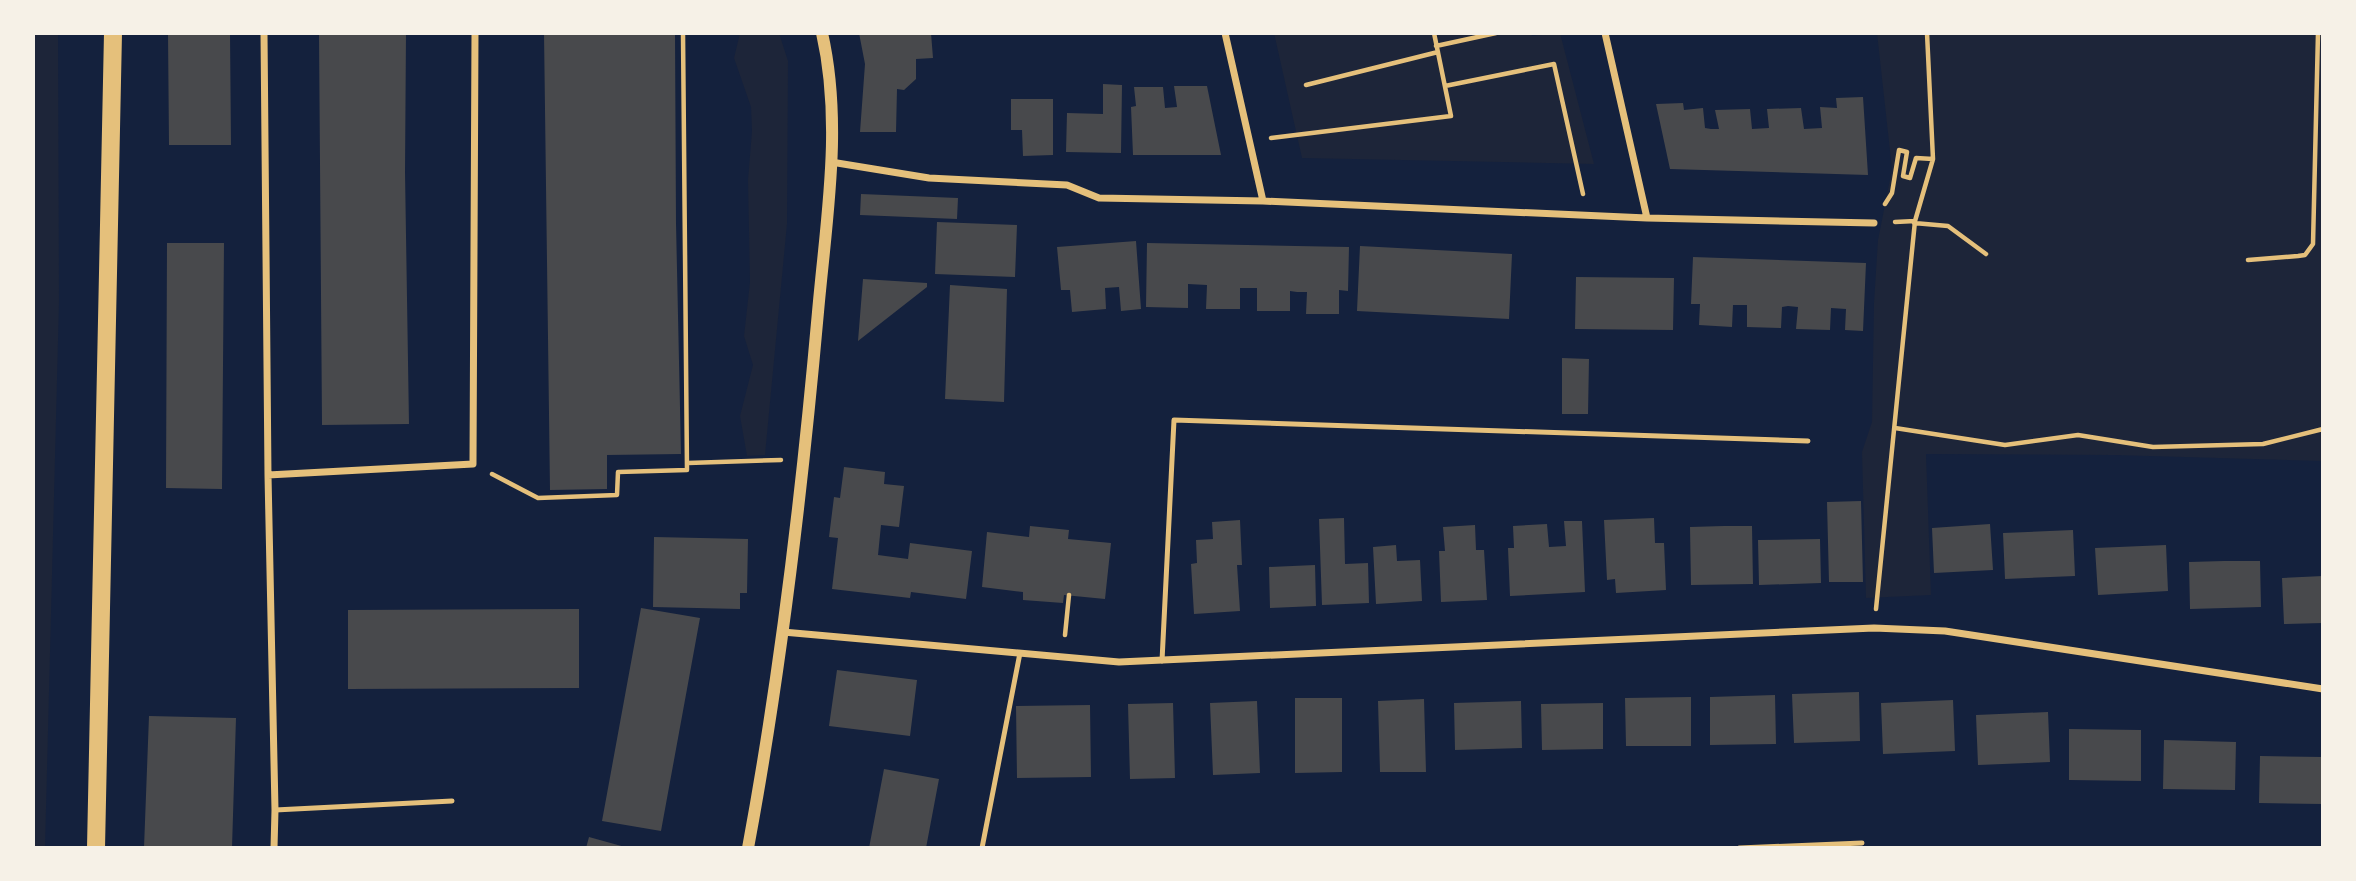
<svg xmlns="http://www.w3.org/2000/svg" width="2356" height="881" viewBox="0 0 2356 881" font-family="Mulish,sans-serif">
  <rect width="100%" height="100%" fill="#14213d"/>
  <path fill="#1d2539" d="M33,33H58L59,302L45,848H33Z
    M740,33H779L788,61L787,224L765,455L747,456L740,416L753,365L744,336L750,282L748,180L752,131L751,107L734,58Z
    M1274,33H1531L1532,36L1560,33L1594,164L1302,158Z
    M1877,33H2323V461L2114,455L1926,454L1931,595L1866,598L1862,452L1872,422L1874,303L1878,240L1892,169Z"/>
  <path fill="#48494c" d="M168,33H230L231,145H169Z
    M319,33H406L405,172L409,424L322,425Z
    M544,33H675L676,223L681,454L607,455V489L550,490Z
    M859,33H931L933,58L916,59V79L904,90L897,89L896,132H860L865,64Z
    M1103,84L1122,85L1121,153L1066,152L1067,113L1103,114Z
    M1174,86H1207L1221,155H1133L1131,107L1136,106L1134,87H1163L1165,108L1177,107Z
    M1863,97L1868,175L1670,169L1656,104L1683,103L1684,110L1703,108L1705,128L1711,129H1719L1715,110L1750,109L1752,129L1769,128L1767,109L1801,108L1804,129L1822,128L1820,107L1837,108L1836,98Z
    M1011,99H1053V155L1023,156L1022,130H1011Z
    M861,194L958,198L957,219L860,215Z
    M937,222L1017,225L1015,277L935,274Z
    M1136,241L1141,309L1121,311L1119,287L1105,288L1106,309L1072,312L1070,290H1061L1057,247Z
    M167,243H224L222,489L166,488Z
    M1147,243L1349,247L1348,291L1339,290V314H1306L1307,292H1297L1290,291V311H1257V288H1240V309H1206L1207,285L1188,284V308L1146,307Z
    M1360,246L1512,254L1509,319L1357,311Z
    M1693,257L1866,263L1863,331L1845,330L1846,309L1831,308L1830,330L1796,329L1798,307L1788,306L1782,307L1781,328L1747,327V305H1733L1732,327L1699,325L1700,304H1691Z
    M1576,277L1674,278L1673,330L1575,329Z
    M863,279L927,283V287L858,341Z
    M950,285L1007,289L1004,402L945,399Z
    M1562,358L1589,359L1588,414H1562Z
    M844,467L885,472L884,484L904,486L899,527L881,525L878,555L908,559L910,543L972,551L966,599L911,592L910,598L832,589L838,538L829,537L834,497L840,498Z
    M1861,501L1863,582H1829L1827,502Z
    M1344,518L1345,564L1368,563L1369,603L1322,605L1319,519Z
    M1654,518L1655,543H1664L1666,590L1616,593L1615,579L1607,580L1604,520Z
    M1240,520L1242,565H1237L1240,611L1194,614L1191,564L1197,563L1196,540L1213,539L1212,522Z
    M1564,521H1582L1585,592L1510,596L1508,548H1514L1513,526L1547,524L1549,547L1566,546Z
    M1990,524L1993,570L1934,573L1932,528Z
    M1475,525L1476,550H1484L1487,600L1441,602L1439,551H1445L1443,527Z
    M1030,526L1069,530L1068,539L1111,543L1105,599L1064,595L1063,603L1023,600V592L982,587L987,532L1029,537Z
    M1724,526H1752L1753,584L1691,585L1690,527Z
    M2073,530L2075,576L2005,579L2003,533Z
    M654,537L748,539L747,593H740V609L653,607Z
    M1820,539L1821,583L1759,585L1758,540Z
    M1396,545L1397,561L1420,560L1422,601L1376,604L1373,547Z
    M2166,545L2168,591L2098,595L2095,548Z
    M2224,561H2260L2261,607L2190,609L2189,562Z
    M1315,565L1316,606L1270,608L1269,567Z
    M2323,576V623L2284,624L2282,578Z
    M641,608L700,618L661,831L602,821Z
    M579,609V688L348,689V610Z
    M837,670L917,680L910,736L829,726Z
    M1859,692L1860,741L1794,743L1792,694Z
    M1775,695L1776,744L1710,745V697Z
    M1691,697V746H1626L1625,698Z
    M1295,698H1342V772L1295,773Z
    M1424,699L1426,772H1380L1378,701Z
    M1953,700L1955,751L1883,754L1881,703Z
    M1257,701L1260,773L1213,775L1210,703Z
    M1521,701L1522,748L1455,750L1454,703Z
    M1173,703L1175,778L1130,779L1128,704Z
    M1603,703V749L1542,750L1541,704Z
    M1090,705L1091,777L1017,778L1016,706Z
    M2048,712L2050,762L1978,765L1976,715Z
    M149,716L236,718L232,848H144Z
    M2069,729L2141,730V781L2069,780Z
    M2164,740L2236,742L2235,790L2163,789Z
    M2260,756L2323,757V804L2259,803Z
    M884,769L939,779L926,848H869Z
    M589,837L625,847L624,848H586Z"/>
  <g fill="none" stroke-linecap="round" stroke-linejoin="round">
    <path stroke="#e5c07b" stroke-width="4.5" d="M1436,46L1496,33
      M1306,85L1438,52
      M1445,86L1554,64L1583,194
      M1271,138L1451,116L1434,33
      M1885,204L1892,193L1899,150L1907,152L1903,176L1910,178L1916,158L1933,159
      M1895,222L1915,221
      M1914,223L1948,226L1986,254
      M2248,260L2298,256L2305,255L2313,244L2318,33
      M1895,428L2005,445L2078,435L2153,447L2263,444L2323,429
      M688,463L781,460
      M492,474L538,498L617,495L618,472L687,470L683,33
      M1876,609L1915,221L1933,159L1927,33
      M1065,635L1069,595"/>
    <path stroke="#e5c07b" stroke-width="5" d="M1162,661L1174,420L1808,441
      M275,810L452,801
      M982,848L1020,653
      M1739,848L1862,843"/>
    <path stroke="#e5c07b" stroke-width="7" d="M264,33L268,475L275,810L274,848
      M1225,33L1263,201
      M1605,33L1647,218
      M831,162L929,178L1067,185L1099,198L1263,201L1647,218L1874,223
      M268,475L473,464L475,33
      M783,632L1119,662L1874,628L1945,631L2323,689"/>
    <path stroke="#e5c07b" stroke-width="12" d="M748,848C781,671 802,492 818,312C826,220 843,125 822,33"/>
    <path stroke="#e5c07b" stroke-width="18" d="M96,848L113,33"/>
  </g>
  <rect width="2356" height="881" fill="none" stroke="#f6f1e7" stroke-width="70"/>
</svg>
